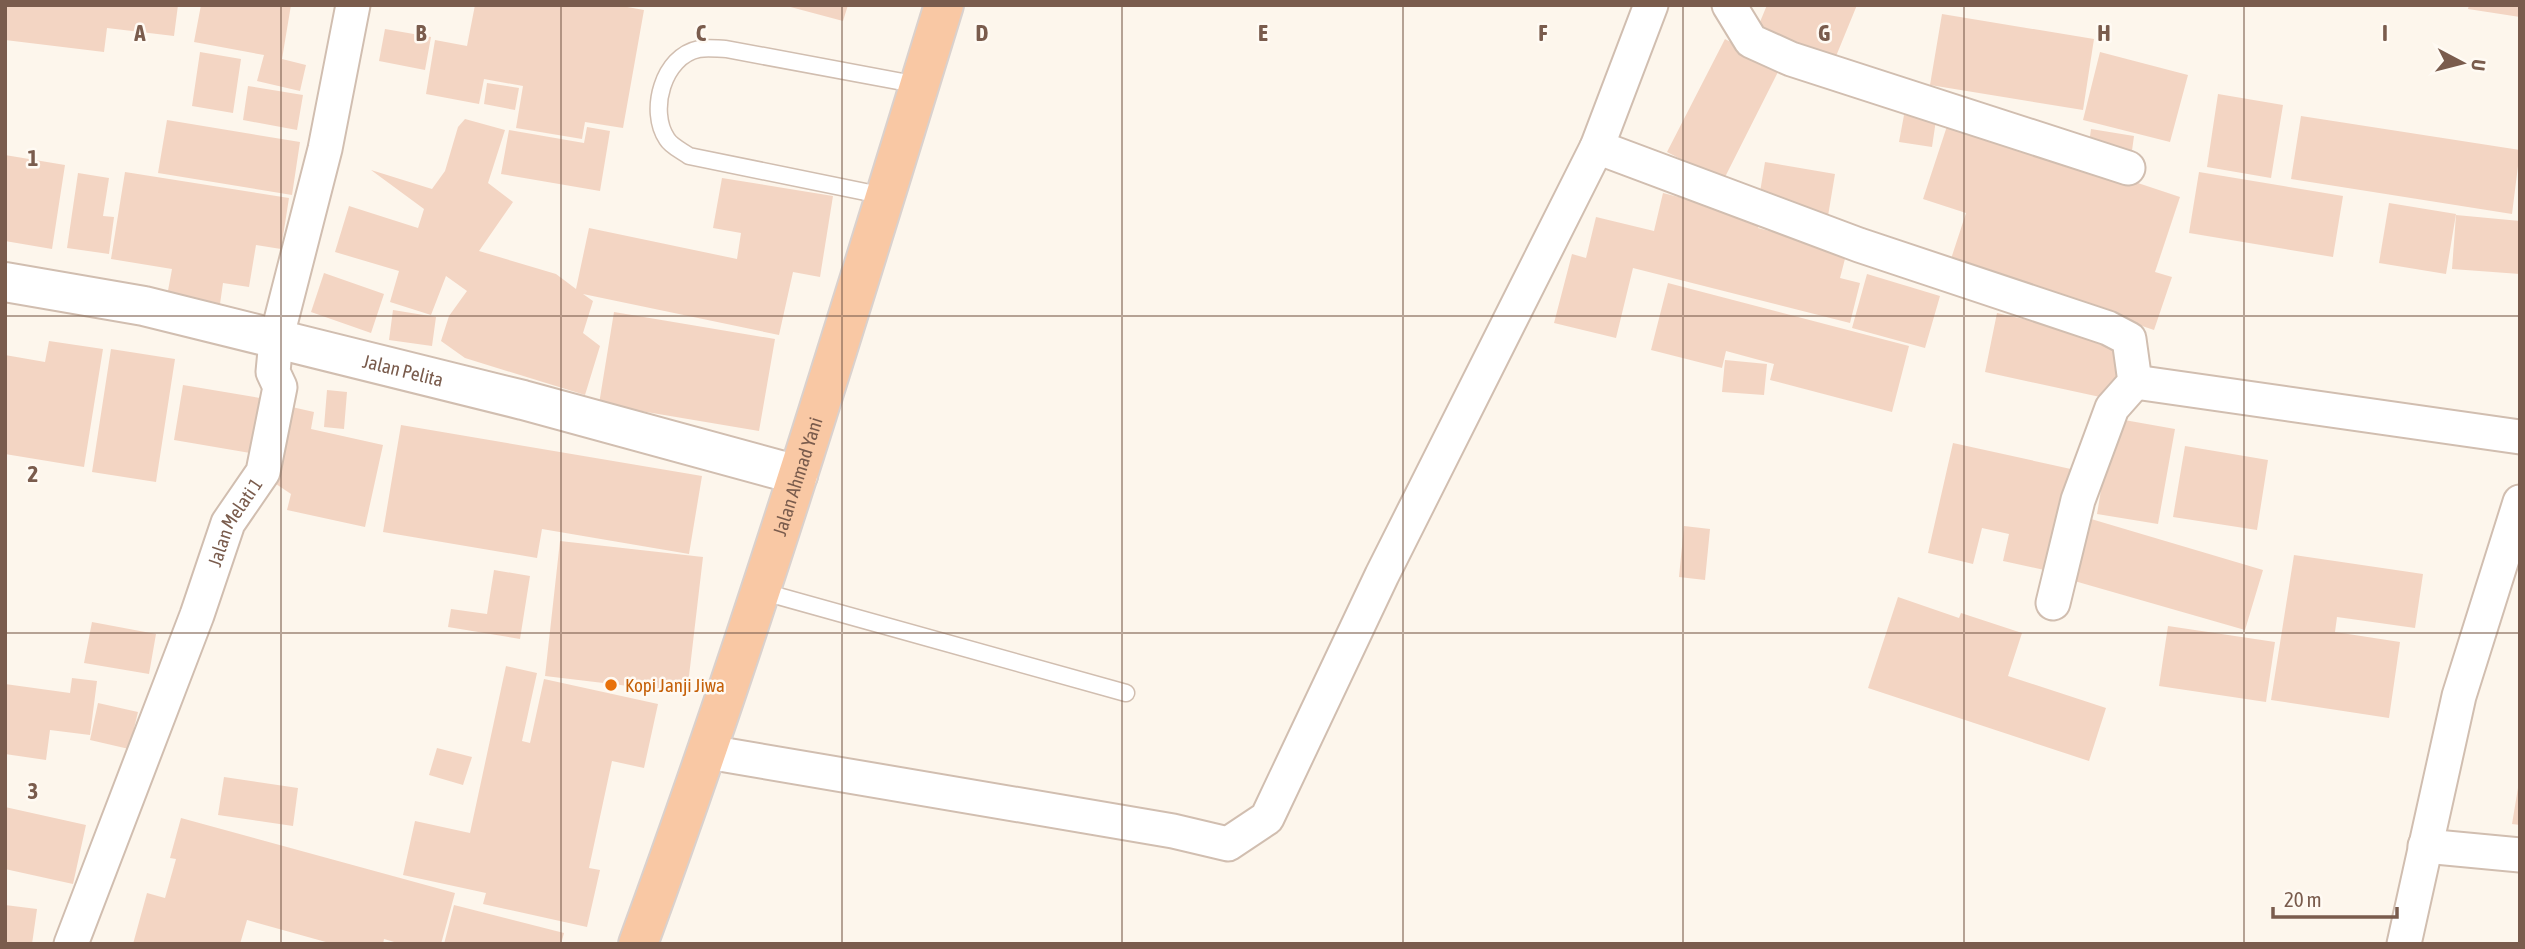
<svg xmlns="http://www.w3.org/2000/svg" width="2525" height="949" viewBox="0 0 2525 949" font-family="'Asap Condensed',sans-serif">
  <rect width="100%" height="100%" fill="#fdf6ec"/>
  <path fill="#f3d5c3" d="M5,5H178L174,36L107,28L104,52L5,40Z
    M201,5H291L282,59L306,65L300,91L257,81L264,55L194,42Z
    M475,5H616L644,10L623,128L585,122L582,139L516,128L523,86L484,79L479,104L426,94L435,40L467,46Z
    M783,5H848L843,21Z
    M1767,5H1857L1832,66L1755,34Z
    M2469,5H2520V17L2468,9Z
    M1942,14L2094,39L2083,110L1930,85Z
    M385,29L431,37L425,70L379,61Z
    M1725,39L1780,68L1723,181L1667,152Z
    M200,52L241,59L233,113L192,106Z
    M2100,52L2188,75L2170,142L2083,120Z
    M487,83L519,88L515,110L484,104Z
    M248,86L303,95L297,130L243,120Z
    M2218,94L2283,105L2271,178L2207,167Z
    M1904,115L1936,120L1932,147L1899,142Z
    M2301,116L2520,150L2512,214L2291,179Z
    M465,119L505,130L488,183L513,202L479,251L556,274L576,289L589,228L737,259L741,233L713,228L722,178L833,196L820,277L793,272L779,335L583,294L593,301L583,333L600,346L585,395L465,358L441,341L449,316L467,291L446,276L431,315L390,302L399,271L335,252L349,206L418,228L424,209L371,170L432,189L445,171L458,127Z
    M167,120L300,142L292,195L158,173Z
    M1949,120L2180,197L2155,272L2172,277L2154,330L1950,262L1966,213L1923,199Z
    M587,127L610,131L600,191L501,174L509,130L584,143Z
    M2091,129L2134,136L2131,158L2088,151Z
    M5,155L65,165L52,249L5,241Z
    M1765,162L1835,174L1828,216L1758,204Z
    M125,172L289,198L281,249L256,245L249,287L223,283L220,304L167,296L172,269L111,259Z
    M2199,172L2343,196L2333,257L2189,233Z
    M78,173L109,178L103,216L114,217L109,254L67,248Z
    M1663,193L1761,218L1758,228L1847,251L1840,278L1860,283L1850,323L1633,268L1616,338L1554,323L1572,254L1586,258L1596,217L1654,231Z
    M2389,203L2456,214L2446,274L2379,263Z
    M2456,215L2520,221V274L2452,269Z
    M324,273L384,294L371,333L311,312Z
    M1867,274L1940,296L1925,348L1852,328Z
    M1668,283L1909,346L1892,412L1770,380L1774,364L1726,351L1722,368L1651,350Z
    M393,310L436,317L432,346L389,340Z
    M614,312L775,339L759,431L599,404Z
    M1997,313L2127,343L2114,400L1985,372Z
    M49,341L103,349L84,467L5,454V355L45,362Z
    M111,349L175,359L156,482L92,472Z
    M1725,360L1767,364L1764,395L1722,392Z
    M183,385L272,400L262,455L174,440Z
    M327,390L347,392L344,429L324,427Z
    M283,405L314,412L311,429L383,445L365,527L287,510L291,494L267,478Z
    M2113,418L2175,429L2158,524L2097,514Z
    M401,425L702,476L689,554L542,529L537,558L383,532Z
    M1953,443L2080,471L2058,573L2003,561L2009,534L1982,528L1973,564L1928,553Z
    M2185,446L2268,460L2257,530L2173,517Z
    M2081,516L2263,570L2245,630L2064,578Z
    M1684,526L1710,529L1705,580L1679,577Z
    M560,541L703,557L687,693L545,676Z
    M2294,555L2423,574L2415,628L2337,617L2335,632L2400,642L2389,718L2271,700Z
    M494,570L530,576L520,639L448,627L451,609L487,614Z
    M1898,597L1959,618L1961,613L2022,633L2008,676L2106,708L2089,761L1868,688Z
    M92,622L156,634L149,674L84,663Z
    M2168,626L2275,642L2266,702L2159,686Z
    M506,666L537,673L522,741L530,743L544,679L658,704L644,768L612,761L589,868L600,870L587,927L483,904L486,893L403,875L415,821L470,833Z
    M72,678L97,681L90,735L50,730L46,760L5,754V684L70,693Z
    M98,703L138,712L129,749L90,740Z
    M437,748L472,757L463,785L429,775Z
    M224,777L298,788L293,826L218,815Z
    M2518,788H2520V825L2512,824Z
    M5,807L86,825L73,884L5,869Z
    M181,818L455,893L441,944H401L384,939L383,944H333L247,920L240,944H133L147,893L165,898L176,859L170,858Z
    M5,905L37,909L32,944H5Z
    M454,905L564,933L561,944H444Z"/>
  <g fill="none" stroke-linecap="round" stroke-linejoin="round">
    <g stroke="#d1beb0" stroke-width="19">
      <path id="service" d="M885,196L689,156C682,151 671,146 667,139C648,111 663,56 699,49C708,47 718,49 726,49L919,85
        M760,591L1126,693"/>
    </g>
    <g stroke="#d1beb0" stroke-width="37">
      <g id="minor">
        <path d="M1729,5L1751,41L1791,59L2128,168"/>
        <path d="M1597,147L1859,245L2108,328L2129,339L2135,382L2112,408L2078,500L2053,603"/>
        <path d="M2135,382L2520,437"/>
        <path d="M708,752L1173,831L1228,844L1267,818L1382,575L1597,147L1651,5"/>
        <path d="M2425,846L2520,855"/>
        <path id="s1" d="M71,944L197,615L228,523L263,472L280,387L273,372L276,340L325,149L353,5"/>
        <path d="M2404,944L2459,696L2520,502"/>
      </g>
    </g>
    <g stroke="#d1beb0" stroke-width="42">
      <g id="tertiary">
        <path id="s2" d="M5,282L144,306L523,400L798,475"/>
      </g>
    </g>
    <g stroke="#dad1cd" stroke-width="42">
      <g id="trunk">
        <path id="s3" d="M638,944C752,635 847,320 944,5"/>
      </g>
    </g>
    <use href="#service" stroke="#fff" stroke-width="16"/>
    <use href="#minor" stroke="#fff" stroke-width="33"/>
    <use href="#tertiary" stroke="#fff" stroke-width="38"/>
    <use href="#trunk" stroke="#f9c8a4" stroke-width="38"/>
  </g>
  <path fill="none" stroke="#7a5c4d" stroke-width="2" stroke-opacity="0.55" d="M281,5V944M561,5V944M842,5V944M1122,5V944M1403,5V944M1683,5V944M1964,5V944M2244,5V944M5,316H2520M5,633H2520"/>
  <circle fill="#e8710a" stroke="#fffaf3" stroke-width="2.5" cx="611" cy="685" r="7"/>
  <g text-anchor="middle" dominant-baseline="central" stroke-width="5" stroke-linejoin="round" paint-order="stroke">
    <g font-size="19" fill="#7a5c4d" stroke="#fffaf3">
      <text stroke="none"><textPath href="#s2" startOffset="408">Jalan Pelita</textPath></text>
      <text stroke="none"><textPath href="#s3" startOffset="494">Jalan Ahmad Yani</textPath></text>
      <text stroke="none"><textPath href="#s1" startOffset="453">Jalan Melati 1</textPath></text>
    </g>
    <g font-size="19" fill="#c56008" stroke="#fffaf3" text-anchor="start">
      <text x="625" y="685">Kopi Janji Jiwa</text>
    </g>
  </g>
  <g font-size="23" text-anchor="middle" font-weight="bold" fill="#7a5c4d" stroke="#fffaf3" stroke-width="5" stroke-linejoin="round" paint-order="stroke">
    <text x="140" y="41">A</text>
    <text x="421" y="41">B</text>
    <text x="701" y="41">C</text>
    <text x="982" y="41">D</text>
    <text x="1263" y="41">E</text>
    <text x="1543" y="41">F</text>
    <text x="1824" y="41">G</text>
    <text x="2104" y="41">H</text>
    <text x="2385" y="41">I</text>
    <text x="33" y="166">1</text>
    <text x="33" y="482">2</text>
    <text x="33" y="799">3</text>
  </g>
  <rect width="2525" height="949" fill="none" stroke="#7a5c4d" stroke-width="14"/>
  <g transform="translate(2462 63) rotate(97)" stroke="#fffaf3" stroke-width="5" paint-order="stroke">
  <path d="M0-5L12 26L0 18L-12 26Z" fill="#7a5c4d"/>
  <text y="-10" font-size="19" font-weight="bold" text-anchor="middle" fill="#7a5c4d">U</text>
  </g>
  <path d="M2273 907v10h124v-10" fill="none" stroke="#7a5c4d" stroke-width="3.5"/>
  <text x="2284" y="907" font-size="21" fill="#7a5c4d" stroke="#fffaf3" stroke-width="5" paint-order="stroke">20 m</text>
</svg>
